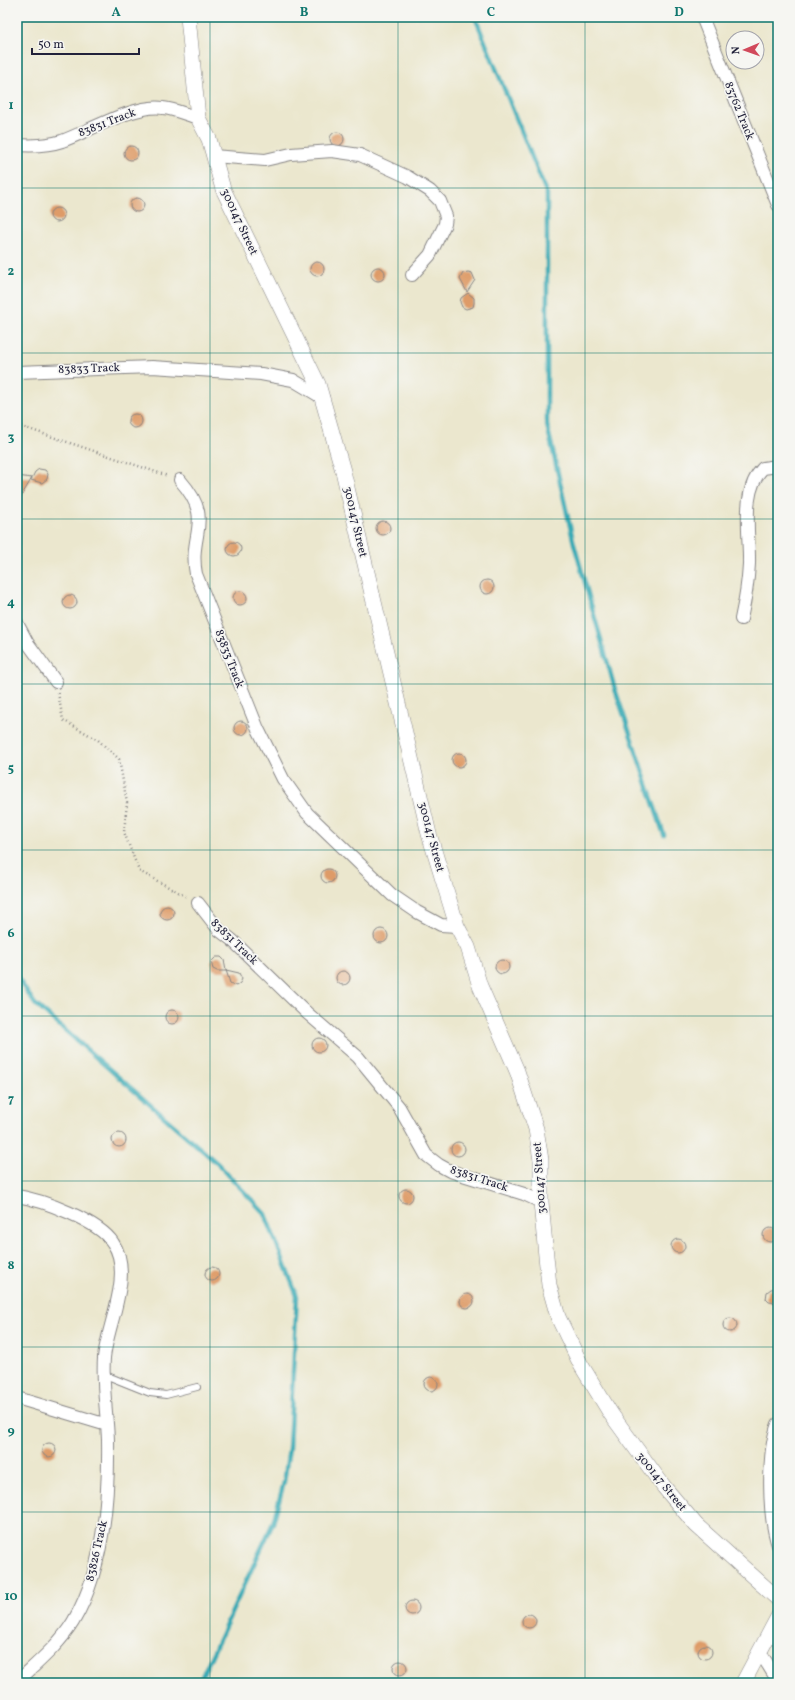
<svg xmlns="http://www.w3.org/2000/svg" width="795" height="1700" viewBox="0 0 795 1700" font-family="Vollkorn,serif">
  <rect width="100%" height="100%" fill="#f6f6f2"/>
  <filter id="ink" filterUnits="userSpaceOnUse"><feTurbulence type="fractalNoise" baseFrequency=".025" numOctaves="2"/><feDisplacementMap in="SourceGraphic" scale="8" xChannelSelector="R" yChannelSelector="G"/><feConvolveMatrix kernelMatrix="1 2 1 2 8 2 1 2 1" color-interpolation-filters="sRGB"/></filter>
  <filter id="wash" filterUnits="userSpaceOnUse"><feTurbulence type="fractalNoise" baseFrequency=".012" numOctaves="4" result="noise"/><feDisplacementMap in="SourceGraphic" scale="16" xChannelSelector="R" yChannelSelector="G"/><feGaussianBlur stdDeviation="0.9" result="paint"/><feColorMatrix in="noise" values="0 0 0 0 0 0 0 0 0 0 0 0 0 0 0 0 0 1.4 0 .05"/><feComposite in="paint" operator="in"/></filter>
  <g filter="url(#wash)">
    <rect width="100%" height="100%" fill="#ebe7ce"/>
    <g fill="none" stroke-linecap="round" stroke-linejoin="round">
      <path stroke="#39aab5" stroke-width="4.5" d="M475,17L547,194V425L574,544L615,689L664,835
        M17,977L35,1004L218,1164L265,1214L297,1296L289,1448L284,1482L273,1523L199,1683"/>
    </g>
    <g id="blocks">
      <path fill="#de9b67" d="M330 139a7 7 0 1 1 14 0a7 7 0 1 1-14 0Z
        M124 153a7 7 0 1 1 14 0a7 7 0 1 1-14 0Z
        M130 205a7 7 0 1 1 14 0a7 7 0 1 1-14 0Z
        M50 215a7 7 0 1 1 14 0a7 7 0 1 1-14 0Z
        M310 269a7 7 0 1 1 14 0a7 7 0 1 1-14 0Z
        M371 274a7 7 0 1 1 14 0a7 7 0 1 1-14 0Z
        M468,272L472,273L475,280L467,292L460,279L463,273Z
        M468,293L474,298V303L473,307L466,309L462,307L460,302L461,298Z
        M128 421a7 7 0 1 1 14 0a7 7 0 1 1-14 0Z
        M39,469L45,470L48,474L47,479L42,483L31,480L35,472Z
        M17,476L32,478L17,503Z
        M376 528a7 7 0 1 1 14 0a7 7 0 1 1-14 0Z
        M227 549a7 7 0 1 1 14 0a7 7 0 1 1-14 0Z
        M480 587a7 7 0 1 1 14 0a7 7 0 1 1-14 0Z
        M233 598a7 7 0 1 1 14 0a7 7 0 1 1-14 0Z
        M63 602a7 7 0 1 1 14 0a7 7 0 1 1-14 0Z
        M234 728a7 7 0 1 1 14 0a7 7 0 1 1-14 0Z
        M452 760a7 7 0 1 1 14 0a7 7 0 1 1-14 0Z
        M321 876a7 7 0 1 1 14 0a7 7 0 1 1-14 0Z
        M160 913a7 7 0 1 1 14 0a7 7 0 1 1-14 0Z
        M374 936a7 7 0 1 1 14 0a7 7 0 1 1-14 0Z
        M216,957H221L224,960L226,971H217L213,969L211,962Z
        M495 967a7 7 0 1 1 14 0a7 7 0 1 1-14 0Z
        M226,970L239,973L242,979L240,983L236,986L230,983Z
        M336 978a7 7 0 1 1 14 0a7 7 0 1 1-14 0Z
        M165 1017a7 7 0 1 1 14 0a7 7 0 1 1-14 0Z
        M312 1045a7 7 0 1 1 14 0a7 7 0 1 1-14 0Z
        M112 1140a7 7 0 1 1 14 0a7 7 0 1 1-14 0Z
        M451 1149a7 7 0 1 1 14 0a7 7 0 1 1-14 0Z
        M399 1196a7 7 0 1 1 14 0a7 7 0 1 1-14 0Z
        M763 1235a7 7 0 1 1 14 0a7 7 0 1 1-14 0Z
        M671 1246a7 7 0 1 1 14 0a7 7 0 1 1-14 0Z
        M205 1274a7 7 0 1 1 14 0a7 7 0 1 1-14 0Z
        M778,1288V1303L769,1302L766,1299L767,1292L771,1289Z
        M460 1301a7 7 0 1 1 14 0a7 7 0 1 1-14 0Z
        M723 1325a7 7 0 1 1 14 0a7 7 0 1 1-14 0Z
        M424 1384a7 7 0 1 1 14 0a7 7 0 1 1-14 0Z
        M42 1450a7 7 0 1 1 14 0a7 7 0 1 1-14 0Z
        M405 1608a7 7 0 1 1 14 0a7 7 0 1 1-14 0Z
        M522 1621a7 7 0 1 1 14 0a7 7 0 1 1-14 0Z
        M698 1652a7 7 0 1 1 14 0a7 7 0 1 1-14 0Z
        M393 1668a7 7 0 1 1 14 0a7 7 0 1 1-14 0Z"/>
    </g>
  </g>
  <g filter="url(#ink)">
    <use href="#blocks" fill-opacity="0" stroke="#868484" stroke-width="1"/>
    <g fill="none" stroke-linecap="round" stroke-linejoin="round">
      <g stroke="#868484" stroke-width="8">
        <path id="service" d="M105,1375L150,1393L166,1395L197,1387"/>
      </g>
      <g stroke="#868484" stroke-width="14">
        <path id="minor" d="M702,17L778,205
          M17,145C32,146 47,146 62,141C87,132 137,103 163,108C175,109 187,115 198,118
          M213,156L265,160L291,154L332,151L360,155L408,177L430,191L440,201L446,216L445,224L430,255L412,275
          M17,372L152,367L261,374L293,380L323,398
          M180,480C216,521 188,532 196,574L258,729L283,779L307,813L392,895L417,912L441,925L457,926
          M741,619C745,601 748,583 749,564C750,535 740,491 763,468L778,466
          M17,623L27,642L56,682
          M198,903L219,930L232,940L307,1013L358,1057L399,1107L426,1155L439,1165L450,1171L524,1194L541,1202
          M17,1196C43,1200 99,1221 113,1243C134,1274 107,1325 104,1358C102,1385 107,1413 108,1440C109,1499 104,1570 73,1622C59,1645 36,1664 17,1682
          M17,1398L107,1425
          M778,1424C767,1452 768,1516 778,1545
          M760,1652L778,1681"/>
      </g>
      <g stroke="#868484" stroke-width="16">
        <path id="tertiary" d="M188,17L198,118L209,139L223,189L318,384L343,471L429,834L457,926L468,947L480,986L517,1071L536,1129L541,1160V1202L546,1256L549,1285L558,1317L581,1365L611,1414L664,1487L696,1525L778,1599
          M743,1683L778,1617"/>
      </g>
      <path stroke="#868484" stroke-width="2.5" stroke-dasharray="1 3" stroke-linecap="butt" d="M17,425L168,476
        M58,693L63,720L98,740L119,759L127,803L124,832L139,871L187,897"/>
      <use href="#service" stroke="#fff" stroke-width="6"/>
      <use href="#minor" stroke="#fff" stroke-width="12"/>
      <use href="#tertiary" stroke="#fff" stroke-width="15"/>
    </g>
  </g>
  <path fill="none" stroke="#0f766e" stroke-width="1" stroke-opacity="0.55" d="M210,17V1683M398,17V1683M585,17V1683M17,188H778M17,353H778M17,519H778M17,684H778M17,850H778M17,1016H778M17,1181H778M17,1347H778M17,1512H778"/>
  <g text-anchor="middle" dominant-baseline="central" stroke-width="3.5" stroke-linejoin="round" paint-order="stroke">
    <g font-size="12" fill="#22223b" stroke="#f6f6f2">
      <text transform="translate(739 111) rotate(68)">83762 Track</text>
      <text transform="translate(107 123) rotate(-21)">83831 Track</text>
      <text transform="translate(239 222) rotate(65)">300147 Street</text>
      <text transform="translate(89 369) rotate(-2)">83833 Track</text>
      <text transform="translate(355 522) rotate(77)">300147 Street</text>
      <text transform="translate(229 659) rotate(69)">83833 Track</text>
      <text transform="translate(431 837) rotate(75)">300147 Street</text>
      <text transform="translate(234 942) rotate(44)">83831 Track</text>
      <text transform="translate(540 1178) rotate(-94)">300147 Street</text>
      <text transform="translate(479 1179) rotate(18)">83831 Track</text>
      <text transform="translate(661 1482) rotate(51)">300147 Street</text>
      <text transform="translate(97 1551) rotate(-77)">83826 Track</text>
    </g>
  </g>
  <rect width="795" height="1700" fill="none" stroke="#f6f6f2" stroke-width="44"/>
  <g transform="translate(745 50) rotate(268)"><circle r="19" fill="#f6f6f2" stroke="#a1a1a9"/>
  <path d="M0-3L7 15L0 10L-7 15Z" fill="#d1495b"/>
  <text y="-6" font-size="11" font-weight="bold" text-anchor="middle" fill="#22223b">N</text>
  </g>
  <path d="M32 48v6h107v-6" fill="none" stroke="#22223b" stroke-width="2"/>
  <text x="38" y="48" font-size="12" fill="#22223b" stroke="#f6f6f2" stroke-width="3" paint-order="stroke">50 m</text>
  <rect x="22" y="22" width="751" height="1656" fill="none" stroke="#0f766e" stroke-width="1.5"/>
  <g font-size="13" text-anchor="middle" font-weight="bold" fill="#0f766e">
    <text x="116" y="16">A</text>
    <text x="304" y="16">B</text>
    <text x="491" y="16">C</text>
    <text x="679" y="16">D</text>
    <text x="11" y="109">1</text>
    <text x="11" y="275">2</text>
    <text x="11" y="441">3</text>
    <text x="11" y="606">4</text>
    <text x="11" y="772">5</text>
    <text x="11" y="937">6</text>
    <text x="11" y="1103">7</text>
    <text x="11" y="1269">8</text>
    <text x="11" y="1434">9</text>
    <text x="11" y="1600">10</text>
  </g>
</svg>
